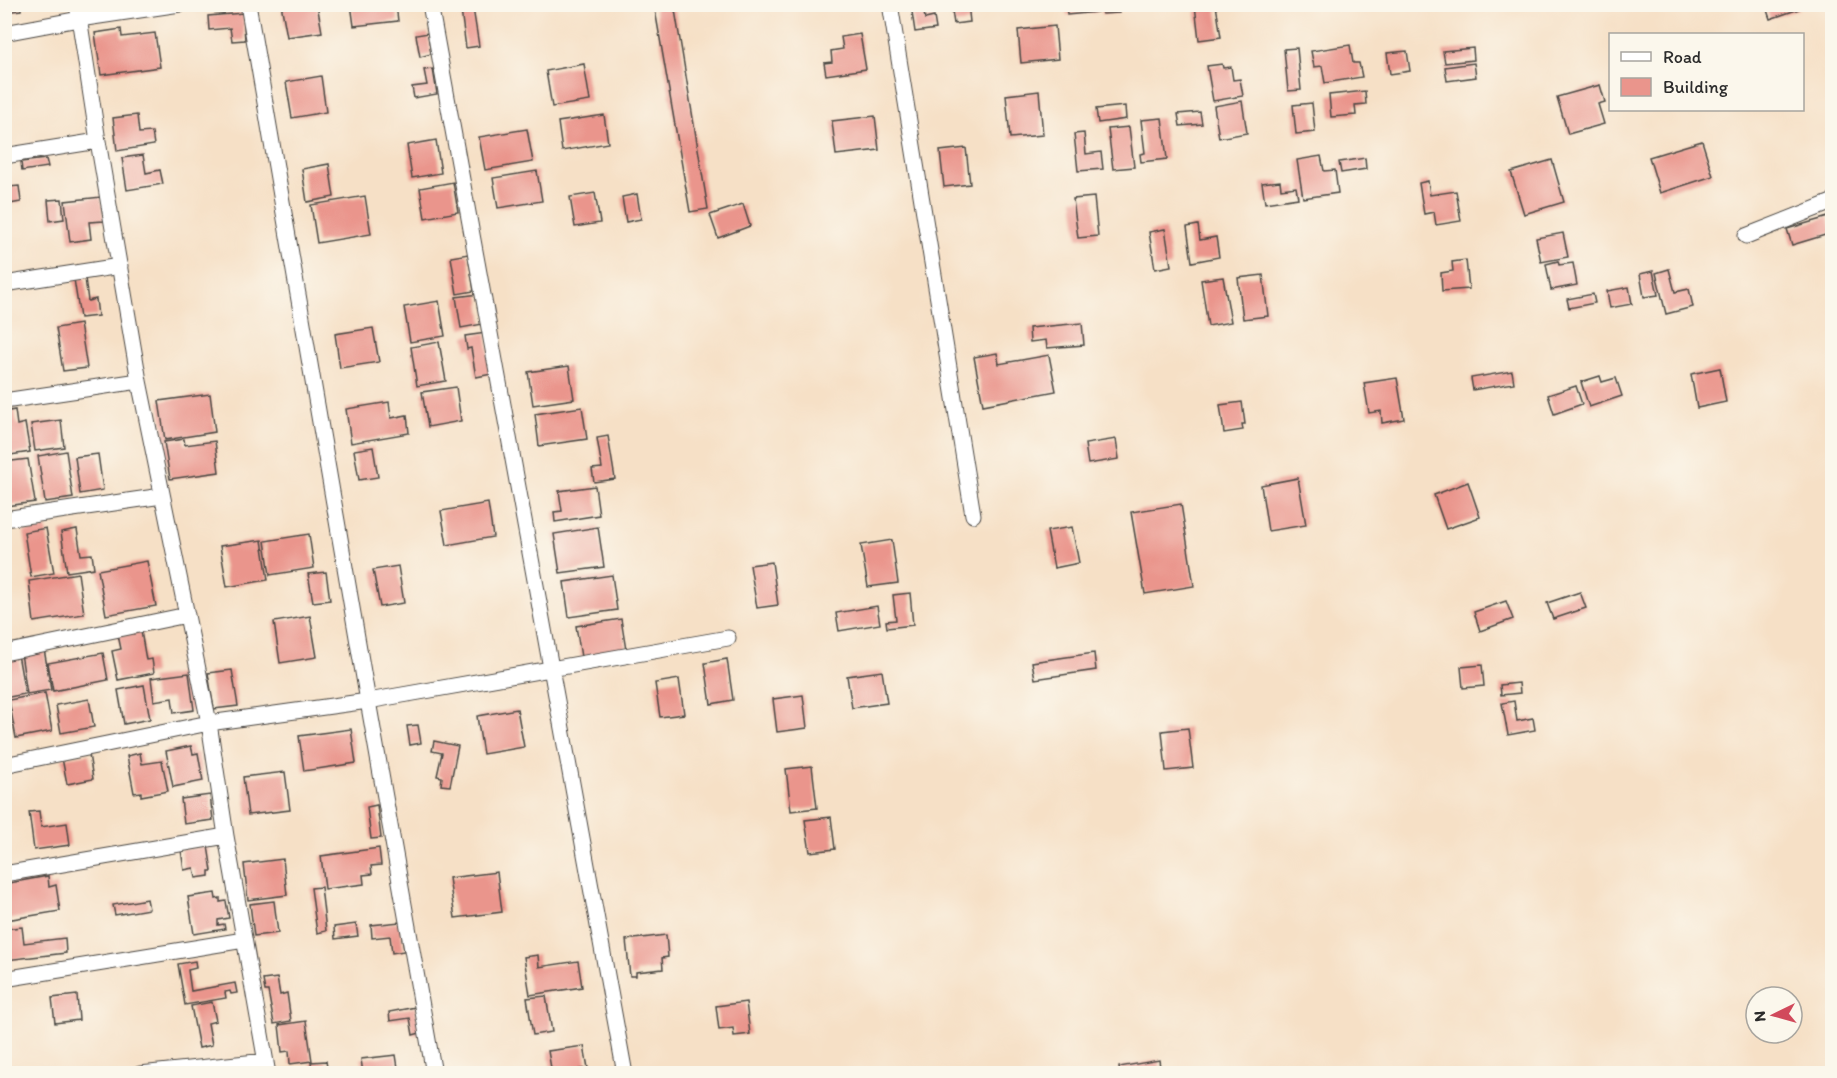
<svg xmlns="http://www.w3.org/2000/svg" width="1837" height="1078" viewBox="0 0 1837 1078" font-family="Itim,sans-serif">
  <rect width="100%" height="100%" fill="#fbf7ec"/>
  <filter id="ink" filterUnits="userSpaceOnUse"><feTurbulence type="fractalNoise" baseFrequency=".0167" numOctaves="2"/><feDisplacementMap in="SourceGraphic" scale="12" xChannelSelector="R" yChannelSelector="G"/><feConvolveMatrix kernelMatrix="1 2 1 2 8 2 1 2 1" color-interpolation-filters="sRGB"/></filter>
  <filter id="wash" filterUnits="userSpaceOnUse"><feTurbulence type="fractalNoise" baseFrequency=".008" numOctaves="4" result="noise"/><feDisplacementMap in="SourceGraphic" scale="24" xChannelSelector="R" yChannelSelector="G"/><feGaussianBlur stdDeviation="1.35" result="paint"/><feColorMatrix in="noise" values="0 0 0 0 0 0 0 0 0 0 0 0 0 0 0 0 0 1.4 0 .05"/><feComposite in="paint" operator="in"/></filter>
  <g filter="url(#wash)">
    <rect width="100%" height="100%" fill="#f6e0c6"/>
    <g id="blocks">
      <path fill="#ea958c" d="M4,4H21V10L4,12Z
        M281,4H317L322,32L287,37Z
        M351,4H396L398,21L354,26Z
        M654,4H674L708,209L690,212Z
        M951,4H968L970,22L954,24Z
        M1066,4H1096L1097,12L1067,15Z
        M1101,4H1118L1119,13L1102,14Z
        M1765,4H1798L1799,9L1770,19Z
        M911,5H923L925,19L934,17L936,29L915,32Z
        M1195,5H1216L1221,37L1199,40Z
        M473,8L479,46L466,48L461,10Z
        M243,13L245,40L232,41L230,28L209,30L208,16Z
        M1055,26L1058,59L1021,63L1018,30Z
        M121,29L122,37L155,33L160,67L101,75L95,33Z
        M428,33L431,54L420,57L416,35Z
        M860,34L866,69L826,75L824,63L832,62L831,51L843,49L841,37Z
        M1350,45L1353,63H1359L1362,77L1325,83L1322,66L1314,67L1311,51Z
        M1297,48L1301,90L1288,91L1284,49Z
        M1473,48L1474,60L1445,63L1443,51Z
        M1407,51L1410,71L1390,74L1387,53Z
        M1474,63L1476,77L1447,81L1445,67Z
        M584,64L590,101L552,107L546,71Z
        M1222,64L1223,68L1231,67L1233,80L1240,79L1243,96L1213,101L1207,66Z
        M433,69L437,94L414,98L412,87L427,85L424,70Z
        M321,76L326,112L292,118L286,82Z
        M1600,85L1605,102L1598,104L1604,124L1568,134L1557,97Z
        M1039,91L1043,135L1010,138L1006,95Z
        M1365,91L1366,104L1355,105L1356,115L1331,117L1329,95Z
        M1242,101L1247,133L1219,138L1214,106Z
        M1312,103L1315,132L1296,134L1293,105Z
        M1125,106L1126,119L1098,123L1096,109Z
        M1200,112L1202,124L1180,126L1178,114Z
        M137,115L139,133L152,132L154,145L117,151L113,118Z
        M604,115L608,143L562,151L558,122Z
        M875,116L879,150L836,155L832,121Z
        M1162,118L1167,159L1141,162L1140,154L1145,153L1141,120Z
        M1129,127L1134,167L1113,169L1108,129Z
        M527,129L533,162L485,170L479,137Z
        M1084,133L1086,154L1101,152L1103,169L1078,171L1074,134Z
        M436,140L441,173L412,178L407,145Z
        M1702,141L1713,176L1660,193L1649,157Z
        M966,148L970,184L944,187L940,151Z
        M143,155L146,173L160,170L163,184L127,190L122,158Z
        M1321,156L1324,171L1335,170L1338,193L1303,198L1297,160Z
        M1365,158L1366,169L1341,173L1339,162Z
        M46,159L48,167L22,171L21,162Z
        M1552,160L1564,202L1524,214L1511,172Z
        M4,163H6L9,187L19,186L21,202L4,205Z
        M329,164L334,197L307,202L302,169Z
        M537,171L542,201L498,208L493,178Z
        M1280,181L1281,189L1296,187L1298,198L1265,203L1262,183Z
        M1428,181L1430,195L1456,191L1461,221L1436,225L1434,212L1424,214L1419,183Z
        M453,182L458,212L425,218L420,188Z
        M595,193L600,223L575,227L570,197Z
        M637,194L641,219L626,222L622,197Z
        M365,196L371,234L317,243L311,205Z
        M101,197L104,221L89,222L91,239L70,242L65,201Z
        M1094,197L1098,236L1078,238L1073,199Z
        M62,199L64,219L50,221L48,200Z
        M743,204L750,226L718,238L710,215Z
        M1828,217L1832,233L1792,245L1787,229Z
        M1198,225L1200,240L1216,237L1219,257L1192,262L1187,227Z
        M1165,229L1171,266L1155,269L1149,232Z
        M1563,233L1568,257L1541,262L1536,238Z
        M468,254L474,291L457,294L451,257Z
        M1466,260L1469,289L1442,291L1441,273L1453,271L1452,262Z
        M1558,261L1559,265L1573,263L1577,285L1551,290L1546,264Z
        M1669,269L1675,292L1689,289L1693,307L1666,314L1656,273Z
        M1653,271L1658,295L1644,297L1640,274Z
        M1263,275L1268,316L1243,319L1238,278Z
        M1223,277L1231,322L1208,326L1201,280Z
        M85,278L88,301L96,299L98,316L80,318L74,279Z
        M1629,287L1632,304L1610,308L1607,291Z
        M479,294L483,324L461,328L456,297Z
        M1593,294L1595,303L1569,308L1567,299Z
        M439,301L445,336L410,342L404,307Z
        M1082,323L1084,345L1047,348L1046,340L1030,342L1029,328Z
        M80,324L87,368L63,371L56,328Z
        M373,328L379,362L340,368L335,334Z
        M486,333L492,374L476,377L471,348L467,349L465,336Z
        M439,342L446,381L417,386L411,347Z
        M997,353L999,364L1049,355L1056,391L983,405L974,357Z
        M569,366L574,399L533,405L528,372Z
        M1720,368L1726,402L1697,408L1691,374Z
        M1512,371L1514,383L1473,390L1471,378Z
        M1600,376L1602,382L1616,378L1622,396L1589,407L1581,382Z
        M1397,378L1404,419L1382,423L1381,411L1369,413L1364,383Z
        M1576,386L1582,404L1554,414L1548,395Z
        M456,387L461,421L428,427L422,392Z
        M210,394L215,432L165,440L159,401Z
        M389,402L391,418L407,415L409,433L351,443L346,409Z
        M1242,402L1245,424H1242L1243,430L1224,433L1220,405Z
        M582,407L587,439L539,446L535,414Z
        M15,410L17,425L25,423L30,452L4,456V412Z
        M61,420L64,447L35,451L31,424Z
        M608,436L615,479L594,482L592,469L602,468L597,438Z
        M184,439L185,445L215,441L219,472L170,479L164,442Z
        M1116,439L1119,459L1088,464L1085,444Z
        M373,447L378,477L359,480L354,450Z
        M66,451L73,498L45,502L38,456Z
        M98,454L103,490L80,494L75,457Z
        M28,459L35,502L6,506L4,494V462Z
        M1298,478L1306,525L1268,531L1261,485Z
        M1468,482L1480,517L1446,529L1434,495Z
        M595,486L599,515L555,522L554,512L562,511L559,491Z
        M488,503L493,537L447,545L441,511Z
        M1181,504L1194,586L1145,594L1131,512Z
        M598,527L604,567L560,573L554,534Z
        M1072,527L1079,563L1054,568L1047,531Z
        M46,528L54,573L31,577L24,532Z
        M77,529L81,555L92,554L94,568L67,572L61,532Z
        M309,534L314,568L270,575L265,541Z
        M262,540L268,580L227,587L220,546Z
        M892,540L898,583L868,587L861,545Z
        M147,561L156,606L106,615L98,570Z
        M772,562L778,605L757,608L750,565Z
        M398,566L404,603L380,607L373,570Z
        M326,572L330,600L313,602L308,574Z
        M78,573L84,614L34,622L29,581Z
        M612,575L617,610L569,617L564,582Z
        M1580,592L1586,608L1553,619L1547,603Z
        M910,593L913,625L887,628L886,621L896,620L893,595Z
        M1506,601L1513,619L1480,631L1474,612Z
        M877,606L880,624L839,631L836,613Z
        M310,616L317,657L280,663L274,622Z
        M621,619L626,650L581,657L576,626Z
        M141,631L146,660L152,659L154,673L118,680L112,651L121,649L118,635Z
        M44,649L51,690L27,694L21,653Z
        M103,653L108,680L53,691L48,663Z
        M1094,653L1096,670L1035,679L1032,662Z
        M18,654L25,694L4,698V656Z
        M727,659L733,700L711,704L705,663Z
        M1482,665L1484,686L1463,688L1461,667Z
        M232,670L238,706L214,709L208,673Z
        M882,671L887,703L852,708L847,676Z
        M189,673L194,710L174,713L172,698L154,701L151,678Z
        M679,679L684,714L660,717L655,683Z
        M1519,683L1520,693L1501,695L1500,685Z
        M144,685L150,719L124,724L118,690Z
        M45,693L52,731L16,738L9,700Z
        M803,695L807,728L777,732L773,699Z
        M89,699L94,727L61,733L56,705Z
        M1514,701L1517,721L1533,718L1535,730L1508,735L1502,703Z
        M517,709L524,747L483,754L477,716Z
        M418,725L421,743L410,745L407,726Z
        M1188,728L1193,768L1166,771L1162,731Z
        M351,729L356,763L304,771L299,736Z
        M434,741L458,746L450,786L441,785L442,777L437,776L442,753L432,751Z
        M191,746L193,754L198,753L203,781L173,787L166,751Z
        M140,753L142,764L162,761L168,791L141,796V792L134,793L127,756Z
        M89,754L93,779L67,784L62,758Z
        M812,766L817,808L791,811L786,769Z
        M285,772L290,810L248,815L243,777Z
        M210,795L213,820L184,824L181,799Z
        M377,805L381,838L371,839L367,807Z
        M39,811L41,827L67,823L70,845L34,850L29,812Z
        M831,817L835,849L810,852L805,820Z
        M208,846L212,871H209V876L196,878L194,868L184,870L181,850Z
        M379,848L381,865L371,866L372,874L363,875L364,884L325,889L321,856Z
        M283,859L287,895L248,900L244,864Z
        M497,872L502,912L455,918L449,878Z
        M48,876L49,887L56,885L60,911L6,920L4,884Z
        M321,887L326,931L317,933L311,888Z
        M215,893L216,899L220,898V902L226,901L229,918L218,920V925L224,924L225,929L194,934L188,897Z
        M147,899L149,909L115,915L113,905Z
        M274,901L278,933L254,936L250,904Z
        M400,922L404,951L392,953L390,936L372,938L371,925Z
        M356,924L358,936L335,939L334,927Z
        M22,927L24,943L65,938L66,953L6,960L4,929Z
        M666,935L668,957L662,958L663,969L636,972V976H630L626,940Z
        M538,955L539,967L578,961L582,987L530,995L524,957Z
        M195,961L196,968L188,970L191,991L235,983L237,993L231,994L230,991L225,992L226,998L185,1005L178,964Z
        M277,978L280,995L287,993L291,1021L274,1024L268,991H265L263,980Z
        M77,995L79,1020L55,1023L52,998Z
        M546,996L552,1032L533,1035L527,998Z
        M212,1002L216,1021L208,1023L212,1045L199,1048L191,1006Z
        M746,1002L750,1034L734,1036L733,1028L719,1030L716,1006Z
        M416,1007L420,1033L413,1035L410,1018L390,1021L389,1012Z
        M306,1021L312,1061L290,1064L289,1051L282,1052L279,1025Z
        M584,1046L588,1068L552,1074L548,1051Z
        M396,1055L399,1074H363L361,1059Z
        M1159,1060L1161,1074H1120L1119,1067Z
        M326,1061L328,1074H312L311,1062Z"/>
    </g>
  </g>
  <g filter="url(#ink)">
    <use href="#blocks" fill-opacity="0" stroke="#494642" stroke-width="1.5"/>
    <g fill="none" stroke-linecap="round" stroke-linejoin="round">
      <g stroke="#494642" stroke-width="17">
        <path id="street" d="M77,4L98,141L139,381L209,723L226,836L268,1074
          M248,4L368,701L434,1074
          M430,4L625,1074
          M890,4L973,515
          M4,33L79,19L180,4
          M4,156L98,141
          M1746,236L1832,202
          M4,284L120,266
          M4,401L139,381
          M4,519L162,496
          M4,653L187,615
          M4,765L209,723L368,701L728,638
          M4,874L226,836
          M4,979L244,940
          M140,1074L266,1061"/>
      </g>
      <use href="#street" stroke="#fff" stroke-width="15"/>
    </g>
  </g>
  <rect width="1837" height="1078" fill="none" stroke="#fbf7ec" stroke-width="24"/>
  <rect x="1609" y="33" width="195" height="78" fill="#fbf7ec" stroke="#a8a59f" stroke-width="1.5"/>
  <rect x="1621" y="52" width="30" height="9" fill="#ffffff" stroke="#a8a59f" stroke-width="1.5"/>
  <text x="1663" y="63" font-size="18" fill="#2b2b2b">Road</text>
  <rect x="1621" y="78" width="30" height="18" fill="#ea958c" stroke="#a8a59f" stroke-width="1.5"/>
  <text x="1663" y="93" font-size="18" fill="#2b2b2b">Building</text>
  <g transform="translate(1774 1015) rotate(265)"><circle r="28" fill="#fbf7ec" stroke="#a8a59f" stroke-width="1.5"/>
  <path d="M0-4.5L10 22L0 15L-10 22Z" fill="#d1495b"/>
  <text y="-9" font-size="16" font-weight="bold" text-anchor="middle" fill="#2b2b2b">N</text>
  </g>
</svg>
